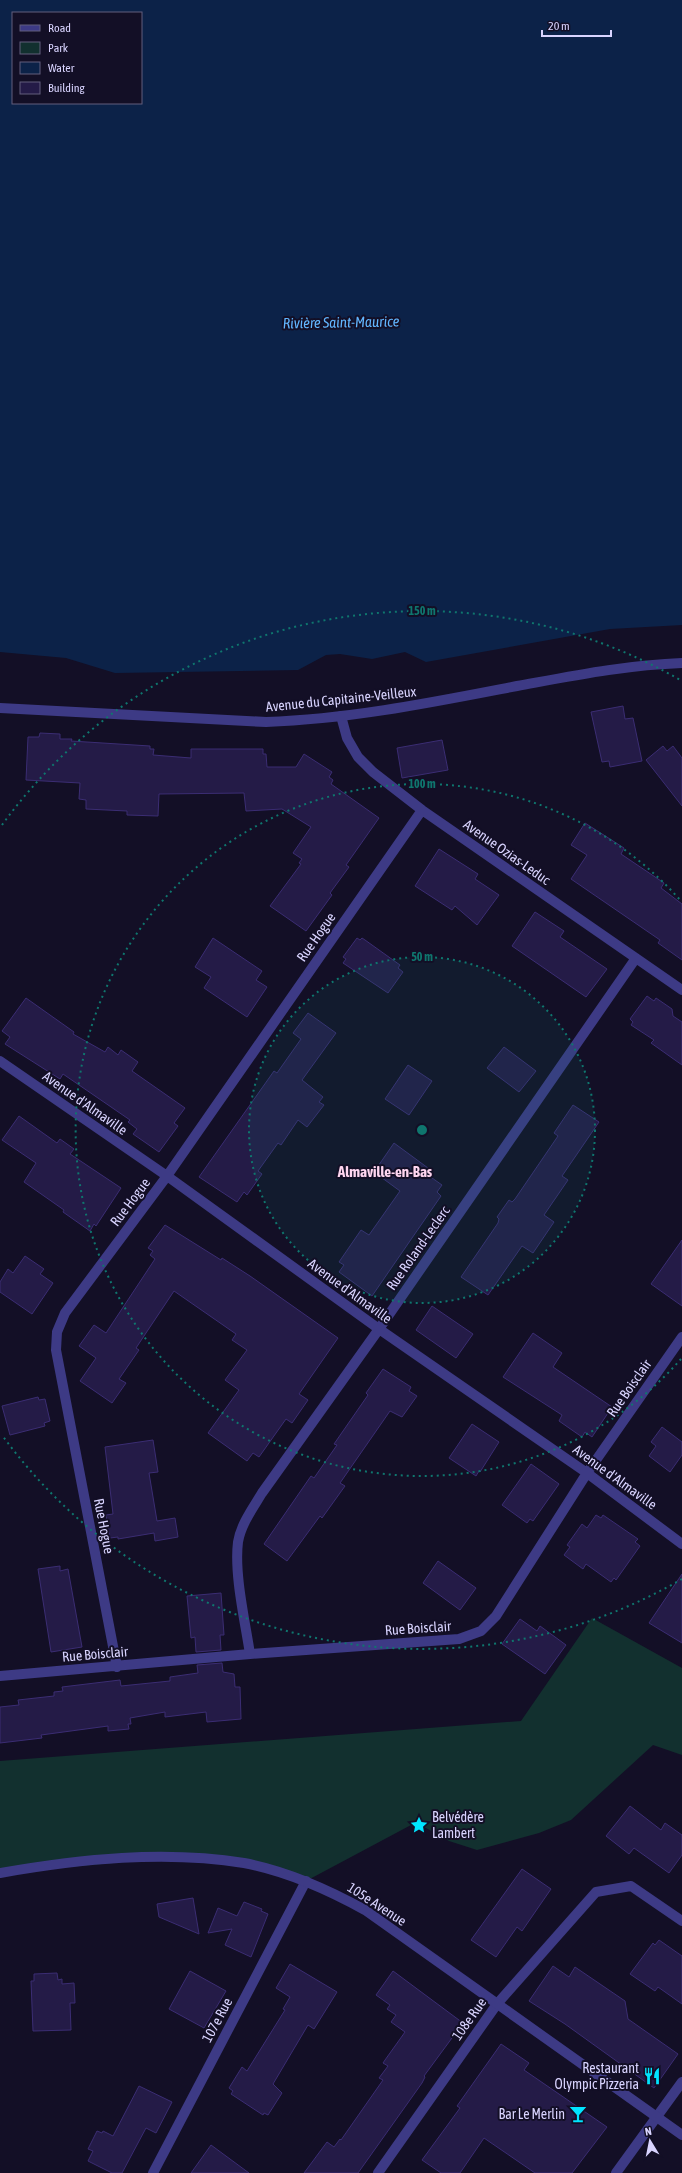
<svg xmlns="http://www.w3.org/2000/svg" width="682" height="2173" viewBox="0 0 682 2173" font-family="'Asap Condensed',sans-serif">
  <rect width="100%" height="100%" fill="#130f26"/>
  <path fill="#12302f" d="M592,1618L682,1668V1755L653,1745L571,1820L539,1833L477,1850L449,1841L426,1828L411,1825L306,1881L276,1871L182,1857L0,1873V1761L521,1721Z"/>
  <path fill="#0c2248" fill-rule="evenodd" d="M0,0H682V625L610,629L426,662L405,652L372,659L340,654L326,655L298,670L115,673L66,658L0,652ZM13,13H141V103H13Z"/>
  <path fill="#241b47" stroke="#3b2d73" d="M623,706L625,719L633,718L642,761L610,767L609,761L602,762L591,712Z
    M40,733L60,734V739H72L71,741L150,746V749H154L153,755L191,758V749H263V754H266L267,767H296L304,754L332,772L329,777L333,780L331,784L379,818L346,865L349,867L330,893L332,895L306,931L270,906L301,864L299,863L302,859L293,853L311,827L282,809L246,811L244,793L159,794L158,816L127,815V811L86,809V800L79,799L80,783L26,780L28,737H39Z
    M442,740L448,770L402,778L397,748Z
    M663,746L667,751L673,746L682,758V806L646,760Z
    M585,823L624,848L621,854L664,883L661,888L682,904V960L658,943L660,940L571,879L587,855L571,845Z
    M439,849L478,874L475,879L499,895L477,925L455,906L452,910L415,886Z
    M535,912L564,931L560,937L607,969L586,997L512,946Z
    M213,938L262,971L256,980L267,987L247,1017L204,988L211,977L195,967Z
    M357,938L360,940L362,938L365,940L400,965L398,968L403,972L388,993L343,963L346,959L343,957Z
    M647,996L654,1001L656,998L672,1009L673,1016L682,1022V1065L651,1043L654,1040L631,1025L633,1022L630,1019Z
    M26,998L74,1032L73,1034L105,1052L108,1047L118,1055L121,1050L138,1062L132,1071L185,1108L174,1123L178,1126L159,1152L133,1134L137,1129L128,1122L130,1120L63,1074L60,1079L5,1044L10,1037L2,1031Z
    M308,1013L336,1033L302,1080L323,1097L319,1102L324,1105L307,1127L298,1120L281,1145L278,1143L258,1171L262,1174L247,1195L244,1192L237,1202L199,1177L274,1071L277,1073L301,1039L293,1033Z
    M504,1047L536,1071L519,1092L487,1068Z
    M408,1065L432,1081L409,1115L385,1099Z
    M573,1105L599,1122L562,1176L568,1180L544,1215L554,1222L533,1253L522,1246L488,1295L461,1277L498,1223L499,1219L497,1217L509,1200L512,1202L515,1199L558,1136L554,1133Z
    M19,1116L57,1143L60,1139L74,1149L70,1154L121,1188L96,1226L94,1224L90,1231L63,1212L64,1210L24,1182L36,1163L2,1140Z
    M394,1143L428,1168L425,1173L442,1185L437,1192L441,1196L372,1296L339,1272L344,1265L339,1262L361,1230L369,1235L400,1191L374,1172Z
    M165,1225L221,1260L222,1258L250,1276L338,1338L299,1394L308,1400L292,1423L286,1419L259,1457L253,1453L247,1461L208,1433L239,1390L225,1380L247,1350L232,1340L236,1334L174,1291L136,1348L139,1350L119,1379L126,1383L112,1403L80,1381L96,1358L79,1346L94,1325L106,1333L155,1259L150,1255L153,1251L148,1248Z
    M682,1240V1306L651,1284Z
    M25,1256L44,1269L40,1274L53,1283L32,1314L0,1292V1282L8,1269L13,1273Z
    M432,1306L473,1334L456,1358L416,1330Z
    M533,1333L562,1353L553,1367L612,1407L592,1437L585,1432L582,1437L559,1421L562,1415L503,1377Z
    M383,1369L411,1387L409,1391L417,1396L402,1417L390,1411L340,1483L345,1486L322,1518L320,1516L287,1561L264,1544L311,1476L314,1478L337,1445L334,1444L368,1395L366,1393Z
    M38,1397L39,1400L45,1399L50,1421L44,1423L45,1426L10,1435L2,1406Z
    M472,1424L499,1442L480,1472L479,1471L476,1476L449,1458Z
    M662,1427L682,1442V1455L670,1472L649,1456L656,1446L651,1442Z
    M153,1440L158,1472L149,1473L157,1521L175,1518L178,1537L155,1541L154,1533L118,1539V1537L110,1538L106,1515L113,1514L105,1447Z
    M531,1464L559,1484L533,1521L530,1519L527,1523L502,1505Z
    M596,1515L601,1518L603,1515L638,1539L635,1542L640,1546L616,1580L614,1578L611,1582L586,1564L583,1569L564,1555L570,1547L567,1545L582,1524L587,1528Z
    M438,1561L476,1588L460,1610L423,1583Z
    M60,1566V1571L68,1569L82,1647L51,1652L38,1569Z
    M682,1574V1643L649,1623Z
    M221,1593L224,1635H220L221,1650L196,1652L195,1637L191,1638L187,1596Z
    M520,1619L537,1631L540,1626L566,1645L545,1674L502,1644Z
    M222,1663L223,1672L234,1674L235,1687H240L241,1719L207,1722L206,1712L165,1717V1712L130,1718L131,1724H128L129,1729L108,1731V1726L41,1735L42,1738L0,1743V1707L19,1705L18,1700L54,1696V1692L63,1691L62,1687L120,1680L121,1686L170,1681V1677L198,1673L197,1665Z
    M630,1806L661,1830L665,1823L682,1835V1855L669,1873L634,1848L629,1854L606,1836Z
    M522,1869L551,1889L522,1931L517,1927L496,1957L471,1940Z
    M193,1898L199,1934L159,1917L157,1904Z
    M244,1902L262,1909L261,1911L268,1914L251,1957L225,1945L232,1929L208,1933L218,1908L237,1916Z
    M659,1940L682,1956V2004L658,1987L655,1991L630,1974L653,1943L655,1945Z
    M290,1964L337,1992L314,2029L308,2025L273,2084L282,2093L268,2115L264,2113L263,2115L231,2094L233,2091L229,2088L242,2067L247,2071L285,2010L283,2009L290,1997L276,1988Z
    M553,1966L569,1977L575,1967L625,2001L628,2019L678,2054L654,2088L565,2024L529,2001Z
    M190,1971L226,1991L204,2028L169,2009Z
    M393,1971L463,2023L424,2076L425,2077L422,2083L358,2173H304L327,2142L334,2147L340,2139L341,2140L383,2080L379,2078L388,2066L383,2063L385,2060L405,2032L391,2022L396,2015L387,2009L390,2005L376,1995Z
    M57,1973L58,1980L62,1979V1984L74,1983L75,2003H70L71,2030L33,2031L31,1981H34V1974Z
    M501,2044L529,2063L524,2070L607,2127L572,2173H535L484,2138L460,2173H441L422,2160L460,2108L457,2106Z
    M139,2086L172,2102L156,2133L146,2128L122,2173H112L88,2161L93,2151L88,2149L97,2131L102,2133L103,2131L113,2136Z
    M211,2145L249,2173H191Z"/>
  <g fill="none" stroke-linecap="round" stroke-linejoin="round">
    <path stroke="#3d3a85" stroke-width="10" d="M341,716L347,738L358,757L373,772L422,810L682,990
      M0,1061L167,1176L379,1329L587,1473L682,1544
      M250,1654C245,1621 234,1574 238,1542C241,1524 253,1508 262,1493L379,1329L636,958
      M117,1667L56,1350L57,1332L65,1313L167,1176L422,810
      M0,1676L250,1654L459,1639L481,1631L496,1616L587,1473L682,1337
      M153,2173L306,1881
      M378,2173L497,2004L596,1892L631,1886L682,1921
      M616,2173L682,2082"/>
    <path stroke="#3d3a85" stroke-width="10" d="M0,708L266,722C351,719 434,702 517,686C572,676 626,665 682,663
      M0,1873C80,1859 164,1850 244,1863C287,1871 327,1889 365,1910L682,2135"/>
  </g>
  <circle cx="422" cy="1130" r="173" fill="#0f766e" fill-opacity=".12"/>
  <g fill="none" stroke="#0f766e" stroke-width="2" stroke-dasharray="2 4">
    <circle cx="422" cy="1130" r="173"/>
    <path d="M681 1359A346 346 0 1 1 681 901"/>
    <path d="M682 1579A519 519 0 0 1 2 1435M2 825A519 519 0 0 1 682 681"/>
  </g>
  <defs>
    <g id="sight-bare" transform="scale(1.38)"><path d="M0-6L1.8-2.2L6-1.7L2.9 1.2L3.7 5.4L0 3.3L-3.7 5.4L-2.9 1.2L-6-1.7L-1.8-2.2Z" fill="#00e5ff" stroke="#130f26" stroke-width="2.5" paint-order="stroke"/></g>
    <g id="restaurant-bare" transform="scale(1.38)"><path d="M-5-6h1v4h1v-4h1v4h1v-4h1v5L-1.5 .5V6h-2V.5L-5-1ZM5-6V6H3V1.5H1.5Q1.5-4 5-6Z" fill="#00e5ff" stroke="#130f26" stroke-width="2.5" paint-order="stroke"/></g>
    <g id="bar-bare" transform="scale(1.38)"><path d="M-6-5H6L.8 .8V4.5H3.5V6h-7V4.5H-.8V.8Z" fill="#00e5ff" stroke="#130f26" stroke-width="2.5" paint-order="stroke"/></g>
  </defs>
  <g fill-rule="evenodd">
    <use href="#sight-bare" x="419" y="1825"/>
    <use href="#restaurant-bare" x="652" y="2076"/>
    <use href="#bar-bare" x="578" y="2114"/>
  </g>
  <g text-anchor="middle" dominant-baseline="central" stroke-width="4" stroke-linejoin="round" paint-order="stroke">
    <g font-size="14" fill="#d9d4ff" stroke="#130f26">
      <text transform="translate(341 699) rotate(-6)">Avenue du Capitaine-Veilleux</text>
      <text transform="translate(507 852) rotate(35)">Avenue Ozias-Leduc</text>
      <text transform="translate(316 937) rotate(-55)">Rue Hogue</text>
      <text transform="translate(85 1103) rotate(35)">Avenue d'Almaville</text>
      <text transform="translate(130 1202) rotate(-53)">Rue Hogue</text>
      <text transform="translate(418 1248) rotate(-55)">Rue Roland-Leclerc</text>
      <text transform="translate(350 1291) rotate(36)">Avenue d'Almaville</text>
      <text transform="translate(629 1388) rotate(-55)">Rue Boisclair</text>
      <text transform="translate(615 1477) rotate(36)">Avenue d'Almaville</text>
      <text transform="translate(104 1526) rotate(79)">Rue Hogue</text>
      <text transform="translate(418 1628) rotate(-4)">Rue Boisclair</text>
      <text transform="translate(95 1654) rotate(-5)">Rue Boisclair</text>
      <text transform="translate(377 1904) rotate(33)">105e Avenue</text>
      <text transform="translate(469 2019) rotate(-55)">108e Rue</text>
      <text transform="translate(217 2020) rotate(-62)">107e Rue</text>
    </g>
    <g font-size="14" fill="#d9d4ff" stroke="#130f26" text-anchor="end">
      <text x="432" y="1817" text-anchor="start">Belvédère<tspan x="432" dy="16">Lambert</tspan></text>
      <text x="639" y="2068">Restaurant<tspan x="639" dy="16">Olympic Pizzeria</tspan></text>
      <text x="565" y="2114">Bar Le Merlin</text>
    </g>
    <g font-size="15" font-style="italic" fill="#62b6ff" stroke="#130f26">
      <text transform="translate(341 322) rotate(-1)">Rivière Saint-Maurice</text>
    </g>
    <g font-size="15" font-weight="bold" fill="#ffd6f0" stroke="#130f26">
      <text x="385" y="1171">Almaville-en-Bas</text>
    </g>
  </g>
  <circle cx="422" cy="1130" r="6" fill="#0f766e" stroke="#130f26" stroke-width="2"/>
  <g font-size="12" text-anchor="middle" font-weight="bold" fill="#0f766e" stroke="#130f26" stroke-width="4" stroke-linejoin="round" paint-order="stroke">
    <text x="422" y="615">150 m</text>
    <text x="422" y="788">100 m</text>
    <text x="422" y="961">50 m</text>
  </g>
  <rect x="12" y="12" width="130" height="92" fill="#130f26" stroke="#625e7d"/>
  <rect x="20" y="25" width="20" height="6" fill="#3d3a85" stroke="#625e7d"/>
  <text x="48" y="32" font-size="12" fill="#d9d4ff">Road</text>
  <rect x="20" y="42" width="20" height="12" fill="#12302f" stroke="#625e7d"/>
  <text x="48" y="52" font-size="12" fill="#d9d4ff">Park</text>
  <rect x="20" y="62" width="20" height="12" fill="#0c2248" stroke="#625e7d"/>
  <text x="48" y="72" font-size="12" fill="#d9d4ff">Water</text>
  <rect x="20" y="82" width="20" height="12" fill="#241b47" stroke="#625e7d"/>
  <text x="48" y="92" font-size="12" fill="#d9d4ff">Building</text>
  <g transform="translate(650 2141) rotate(350)" stroke="#130f26" stroke-width="3" paint-order="stroke">
  <path d="M0-3L7 15L0 10L-7 15Z" fill="#d9d4ff"/>
  <text y="-6" font-size="11" font-weight="bold" text-anchor="middle" fill="#d9d4ff">N</text>
  </g>
  <path d="M542 30v6h69v-6" fill="none" stroke="#d9d4ff" stroke-width="2"/>
  <text x="548" y="30" font-size="12" fill="#d9d4ff" stroke="#130f26" stroke-width="3" paint-order="stroke">20 m</text>
</svg>
